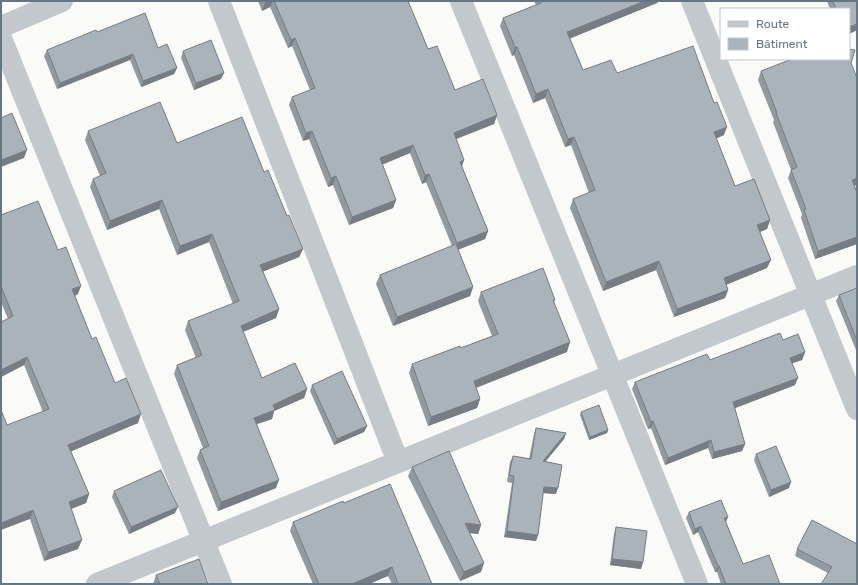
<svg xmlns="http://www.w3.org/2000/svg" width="858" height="585" viewBox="0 0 858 585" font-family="Rubik,sans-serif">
  <rect width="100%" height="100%" fill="#fafaf8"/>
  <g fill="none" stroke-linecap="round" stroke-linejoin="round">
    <path stroke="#c3c8cc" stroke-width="22" d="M219,1L398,462
      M461,1L697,584
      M692,1L857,409
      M1,27L62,1
      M1,38L221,584
      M97,584L857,276"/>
  </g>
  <path fill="#929a9f" d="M258,1H408L428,49L455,90L497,115L494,124L456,139L464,160L462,167L488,231L485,239L458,250L473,287L470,296L393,326L376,284L380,275L452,246L426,182L422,184L410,153L382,164L396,200L393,208L349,225L333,185L328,187L309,139L303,141L289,105L292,97L310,90L292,46L288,48L270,7L262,11Z
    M534,1H658L657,3L570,38L583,70L617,73L724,135L716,138L735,186L770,220L767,229L760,232L767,268L726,284L728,290L725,298L674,317L656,270L603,291L570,208L573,199L589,193L571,145L565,147L545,98L533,103L514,55L512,56L500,26L503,18L536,5Z
    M827,1H857V30L849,34V9H830Z
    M97,32L158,48L177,68L174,74L141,87L130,60L57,89L44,56L47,50Z
    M183,51L221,79L194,90L181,58Z
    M851,63L855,186L857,193V244L815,259L801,218L802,214L788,178L791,170L773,122L774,120L758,80L761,71Z
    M88,131L177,143L264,172L303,249L299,257L262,272L279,309L276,318L243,332L262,378L307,389L304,398L274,411L272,419L257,424L276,488L218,511L197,458L200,450L203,448L174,374L177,365L196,358L185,330L188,321L233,304L209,242L177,255L159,209L107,230L90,187L93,179L100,176L85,140Z
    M1,215L58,250L78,294L75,296L92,339L115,383L138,423L71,451L89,494L86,503L71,509L78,549L44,561L30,519L7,425L43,412L24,365L1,377V322L8,319L1,302Z
    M857,288V349L856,350L836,301L839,295Z
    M481,292L555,300L554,302L567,352L476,388L480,399L477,408L428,426L409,373L412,364L461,348L492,336L478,301Z
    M783,340L805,352L802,360L792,363L795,385L735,408L745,444L742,451L712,459L708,448L665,465L651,428L648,429L632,389L635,382Z
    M312,385L367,426L364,432L334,445L310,391Z
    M581,412L608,430L607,433L589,440L580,415Z
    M536,428L566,433L564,439L545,462L556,494L543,493L538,535L536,541L504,537L512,483L507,482L510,462L513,456L529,459L534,434Z
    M756,454L789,488L769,497L754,460Z
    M412,467L481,525L478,534L469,533L481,572L460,581L408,476Z
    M114,491L175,513L129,534L112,497Z
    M344,503L432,584H392L388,576L369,584H313L290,531L293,522Z
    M689,512L728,517L726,522L743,564L780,584H721L717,572H715L698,532L693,535L686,518Z
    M616,527L643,562L641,569L610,565L614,534Z
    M857,544L828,573L795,556L797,549Z
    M156,575L208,584H153Z"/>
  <path fill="#777d82" d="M268,1H273L270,7L262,11L265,2Z
    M645,1H658L657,3L564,41L567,32Z
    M857,24V30L849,34V27Z
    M295,38L292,46L288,48L291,40Z
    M515,47H517L514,55L512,56Z
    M133,54L130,60L57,89L60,83Z
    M177,68L174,74L141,87L143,81Z
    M224,73L221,79L194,90L196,83Z
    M548,89L545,98L533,103L536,94Z
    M497,115L494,124L451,141L454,133Z
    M727,127L724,135L711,141L714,132Z
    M312,131L309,139L303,141L306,133Z
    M574,137L571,145L565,147L568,139Z
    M413,145L410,153L377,167L380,158Z
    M27,150L24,158L1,167V160Z
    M464,160L461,168L460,162Z
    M429,174L426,182L422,184L425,175Z
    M336,176L333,185L328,187L331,178Z
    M857,178V185L849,188L852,180Z
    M162,200L159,209L107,230L110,221Z
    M396,200L393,208L349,225L352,217Z
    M770,220L767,229L754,234L757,225Z
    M488,231L485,239L454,251L457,243Z
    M212,234L209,242L177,255L180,246Z
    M857,237V244L815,259L818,251Z
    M303,249L299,257L257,274L260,265Z
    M771,260L767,268L721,287L724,278Z
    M659,261L656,270L603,291L606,282Z
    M81,286L78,294L69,298L72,289Z
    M473,287L470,296L393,326L397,317Z
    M728,290L725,298L674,317L677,309Z
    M279,309L276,318L238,334L241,326Z
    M570,342L567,352L470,390L474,381Z
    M805,352L802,360L787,365L790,358Z
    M27,357L24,365L1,377V370Z
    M798,378L795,385L730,410L733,402Z
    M307,389L304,398L274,411L272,419L251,426L254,418L273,405Z
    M480,399L477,408L428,426L431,417Z
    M141,414L138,423L65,454L68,445Z
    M653,421L651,428L648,429L651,422Z
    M367,426L364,432L334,445L337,439Z
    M608,430L607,433L589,440L590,437Z
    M566,433L564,439L541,467L543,461Z
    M711,440L708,448L665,465L668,458Z
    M745,444L742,451L712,459L714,452Z
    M279,480L276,488L218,511L221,502Z
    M791,482L789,488L769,497L771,490Z
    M544,487L558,488L556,494L542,493Z
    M89,494L86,503L66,511L69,502Z
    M178,507L175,513L129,534L131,527Z
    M33,510L30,519L1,530V523Z
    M728,517L725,523L724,518Z
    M465,523L481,525L478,534L462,532Z
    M701,526L698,532L693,535L695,529Z
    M507,531L538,535L536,541L504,537Z
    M82,540L78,549L44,561L48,552Z
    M612,559L643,562L641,569L610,565Z
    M484,563L481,572L460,581L464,572Z
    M718,566H719L717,572H715Z
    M392,567L388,576L369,584H352Z"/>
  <path fill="#aab3b9" stroke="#777d82" d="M274,1H408L428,49L437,46L455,90L483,79L497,115L454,133L464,160L460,162L488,231L457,243L429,174L425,175L413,145L380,158L396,200L352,217L336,176L331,178L312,131L306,133L292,97L315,88L295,38L291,40Z
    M541,1H645L567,32L583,70L611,60L617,73L693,46L714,103L717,102L727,127L714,132L735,186L754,179L770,220L757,225L771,260L724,278L728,290L677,309L659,261L606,282L573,199L595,190L574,137L568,139L548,89L536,94L517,47H515L503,18L541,3Z
    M833,1H857V24L849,27V9H836Z
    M145,13L158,48L167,44L177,68L143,81L133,54L60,83L47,50L96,30L97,32Z
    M211,40L224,73L196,83L183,51Z
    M849,49L855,50L851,63L857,78V178L852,180L857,193V237L818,251L804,210L806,209L791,170L797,167L776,113H777L761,71L792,59H849Z
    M160,102L177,143L242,117L264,172L268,170L287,216L289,215L303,249L260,265L279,309L241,326L262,378L295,363L307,389L273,405L275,410L254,418L279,480L221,502L200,450L209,446L177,365L202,355L188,321L239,301L212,234L180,246L162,200L110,221L93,179L106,173L88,131Z
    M12,113L27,150L1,160V118Z
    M38,201L58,250L66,247L81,286L72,289L92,339L96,337L115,383L126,378L141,414L68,445L89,494L69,502L82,540L48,552L33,510L1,523V410L7,425L49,409L27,357L1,370V322L13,316L1,286V215Z
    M456,244L473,287L397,317L380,275Z
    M543,268L555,300H553L570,342L474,381L480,399L431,417L412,364L460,346L461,348L498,334L481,292Z
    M857,288V341L839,295Z
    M780,333L783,340L798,334L805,352L790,358L798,378L733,402L745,444L714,452L711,440L668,458L653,421L651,422L635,382L707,354L710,360Z
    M342,371L367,426L337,439L312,385Z
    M599,405L608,430L590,437L581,412Z
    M536,428L566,433L543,461L562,465L558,488L544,487L538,535L507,531L514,476L509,475L513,456L531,459Z
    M776,446L791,482L771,490L756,454Z
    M449,451L481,525L465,523L484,563L464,572L412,467Z
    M161,470L178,507L131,527L114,491Z
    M390,484L432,584H398L392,567L352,584H319L293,522L343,501L344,503Z
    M721,500L728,517L724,518L743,564L769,555L780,584H726L719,566H718L701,526L695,529L689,512Z
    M812,520L857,544V584H821L832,567L797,549Z
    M616,527L647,531L643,562L612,559Z
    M199,559L208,584H160L156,575Z"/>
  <rect width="858" height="585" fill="none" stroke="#657683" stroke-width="4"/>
  <rect x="720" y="8" width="130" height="52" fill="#ffffff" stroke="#c1c8cd"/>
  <rect x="728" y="21" width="20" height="6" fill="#c3c8cc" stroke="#c1c8cd"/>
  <text x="756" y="28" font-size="12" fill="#657683">Route</text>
  <rect x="728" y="38" width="20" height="12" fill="#aab3b9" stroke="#c1c8cd"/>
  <text x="756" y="48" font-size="12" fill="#657683">Bâtiment</text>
</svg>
